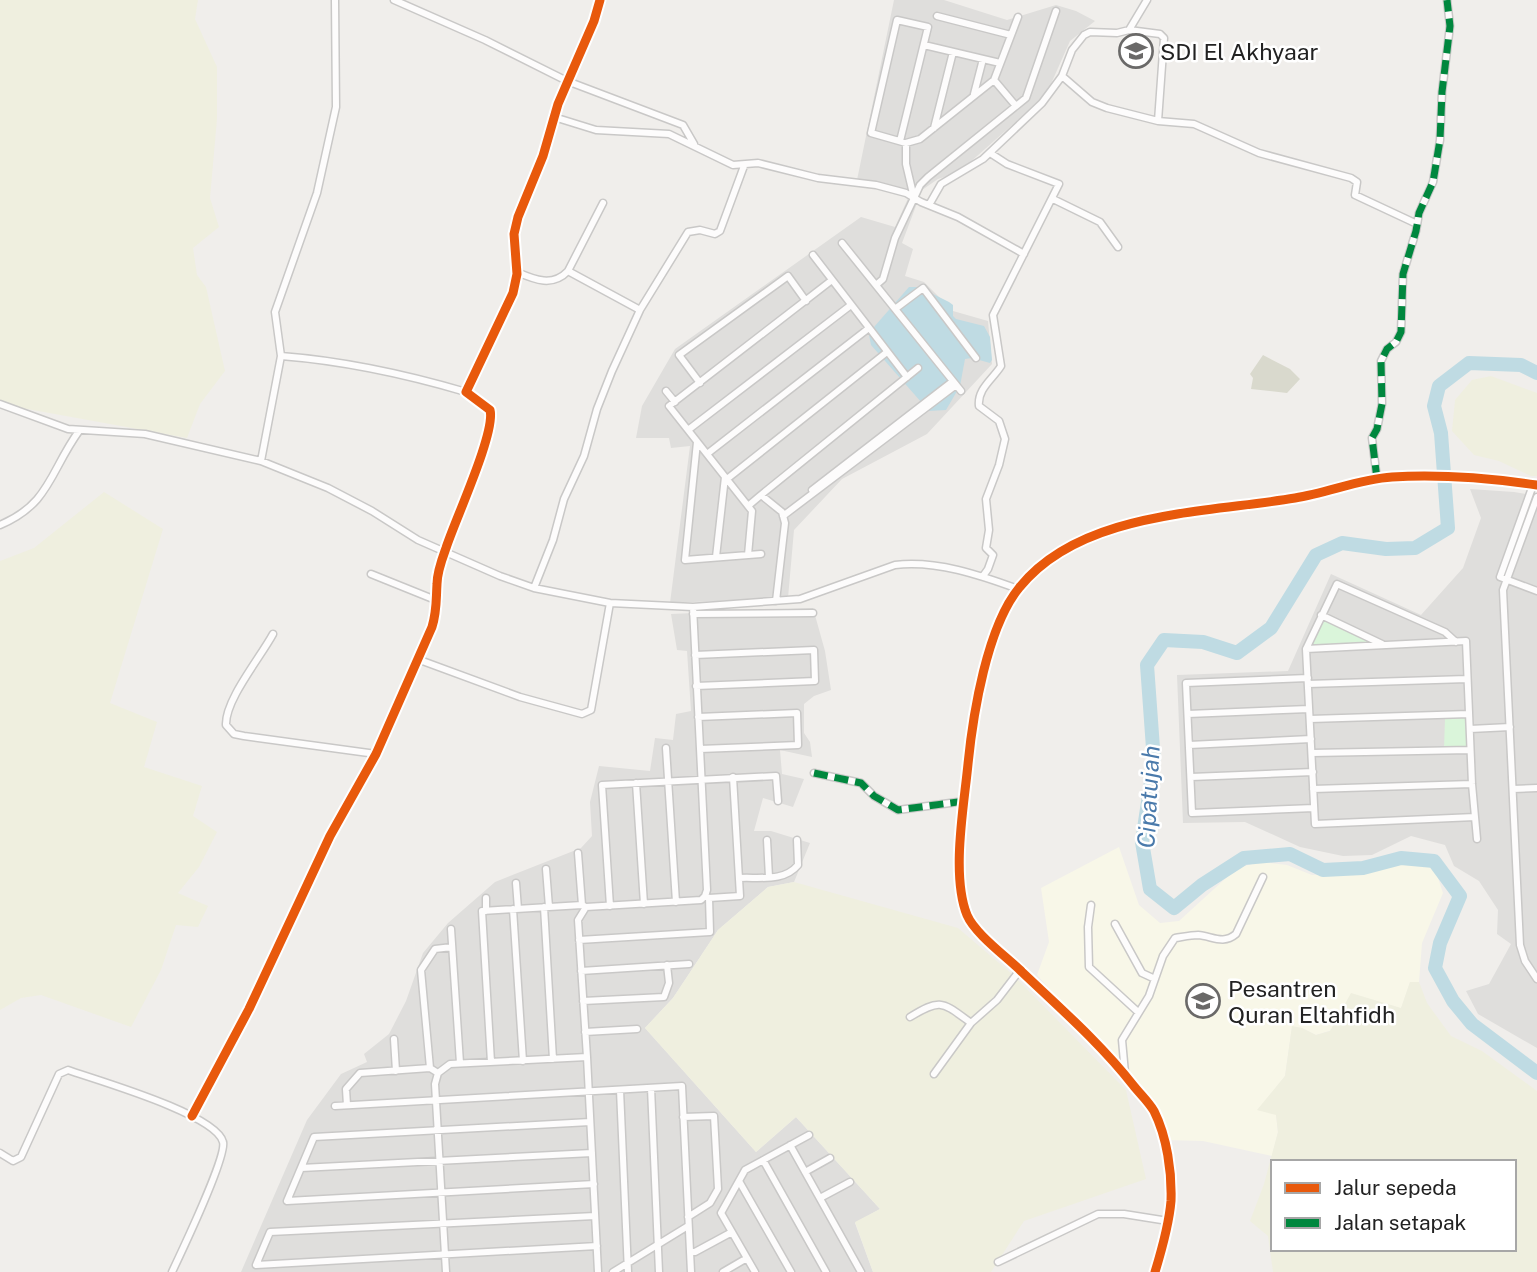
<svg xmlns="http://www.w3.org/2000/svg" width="1537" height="1272" viewBox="0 0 1537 1272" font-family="'Public Sans',sans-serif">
  <rect width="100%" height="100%" fill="#f0eeeb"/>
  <path fill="#dfdedc" d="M894,0H944L1007,20L1056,5L1076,11L1095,21L1070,41L1046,95L959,172L938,179L922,190L902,243L913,249L905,276L924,282L953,311L988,321L992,364L927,434L842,479L794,530L788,598L670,603L690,446L671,448L669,438H636L642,406L675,349L861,217L895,227L910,194L857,180Z
    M1470,489L1514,492L1537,496V1048L1478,1014L1466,991L1489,984L1511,944L1497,934L1498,910L1479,881L1454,866L1445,845L1411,836L1372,855L1343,856L1300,847L1245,822L1183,823L1177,675L1288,671L1331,574L1421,615L1463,568L1481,518Z
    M813,608L825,651L831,690L814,696L804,704V733L810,742L812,757L780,750L782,774L804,779L793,807L763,798L754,831H771L810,843L794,882L768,887L718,930L673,998L645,1028L756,1152L796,1117L880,1209L855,1223L873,1272H241L307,1120L341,1074L367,1062L364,1054L389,1034L406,1001L423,953L448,923L495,882L581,848L592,836L590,802L599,766L650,771L655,738L673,740L676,714L691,711L687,651L677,650L671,614Z"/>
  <path fill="#f8f7e8" d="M1119,847L1139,905L1160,923L1179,921L1237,868L1260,862L1287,865L1312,875L1369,873L1407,858L1419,860L1436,872L1443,893L1422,943L1419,982H1410L1401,1009L1316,1035L1302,1028L1292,1027L1285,1076L1258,1110L1276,1114L1278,1132L1272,1156L1203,1141L1166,1140L1153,1106L1037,975L1049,942L1041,888Z"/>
  <path fill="#d9d9cd" d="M1263,355L1290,369L1300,379L1287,393L1251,389L1253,378L1250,374Z"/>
  <path fill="#efefdf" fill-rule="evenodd" d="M0,0H198L195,19L217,67V119L210,198L219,227L193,248L197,275L206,287L225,371L200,404L187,438L0,404Z
    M1491,376L1537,393V476H1531L1499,461L1474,455L1452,431L1455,400L1472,380Z
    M104,492L163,529L110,703L157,722L144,767L202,786L193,816L217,832L199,867L178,893L208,906L198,927L176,925L161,970L131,1027L41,995L21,998L0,1010V561L34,548Z
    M794,882L958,928L1012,974L1126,1090L1146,1179L1024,1221L991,1272H873L855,1222L880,1209L796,1117L756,1152L645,1028L673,998L718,930L768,887Z
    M1410,982H1419L1427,1003L1451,1036L1482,1051L1537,1091V1272H1273L1268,1236L1250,1221L1264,1184L1278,1132L1276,1115L1257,1110L1285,1076L1292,1026L1302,1028L1316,1035L1330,1031L1351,993L1401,1008ZM1273,1162H1514V1249H1273Z"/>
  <path fill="#daf5da" d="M1322,617L1379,644L1309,648Z
    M1467,716L1468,749H1444L1445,718Z"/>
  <path fill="#bfdbe3" d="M909,287H919L949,302L953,305V316L956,319L984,326L990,337L992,360L990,363L972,358L965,359L960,386L946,410L929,411L871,345L869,335L874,327Z"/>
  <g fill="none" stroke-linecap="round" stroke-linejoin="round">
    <path stroke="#bfdbe3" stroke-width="14" d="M1537,373L1521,365L1469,363L1439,386L1434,406L1441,433L1448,528L1415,548L1386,549L1342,543L1316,555L1271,628L1237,653L1203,642L1164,640L1147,665L1154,762L1142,842L1150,889L1174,908L1202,885L1244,858L1290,854L1323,870L1363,868L1401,858L1434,861L1460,896L1440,943L1435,968L1453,1001L1472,1024L1537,1073"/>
    <g stroke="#c9c8c7" stroke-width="9">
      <path id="minor" d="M394,0L485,40L567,81L683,125L694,144
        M937,16L1011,35
        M1129,30L1160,34L1164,38L1158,121
        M924,45L1000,63
        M1062,76L1092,102L1107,108L1158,121L1194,124L1259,153L1351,178L1357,182L1355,195L1417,224
        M994,80L1016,106
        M974,94L983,59
        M554,117L596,130L669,134L733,165L758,163L818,178L876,185L906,193L921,202L958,217L1024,254
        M934,128L953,52
        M900,141L928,27L897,20L871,133L906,143L920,139L994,80L1018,17
        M914,198L920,185L928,177L1026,98L1056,11
        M1053,199L1100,222L1118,247
        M603,203L568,271L640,310
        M929,205L941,184L983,159L1042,103L1062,76L1072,50L1084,35L1090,32L1117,33L1129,30L1147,0
        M842,243L961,391
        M813,255L907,377
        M517,272C535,280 553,287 568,271
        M876,285L883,279L895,238L914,198L906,164V143
        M895,309L923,288L976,358
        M281,356C345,361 405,374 466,392
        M700,383L679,355L788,276L806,301
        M666,391L675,402
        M0,404L68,429L145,434L261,461L328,488L372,511L418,540L500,576L534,588L610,603L693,607L800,599L895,565C936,560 980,575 1018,589
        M688,430L851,305
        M697,442L685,560L761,554
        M707,454L869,328
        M261,461L281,356L275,312L317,193L336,107L335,0
        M727,479L887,352
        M1377,479L1372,438L1377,429L1382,404L1381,361L1387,349L1396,342L1401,332L1403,274L1416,231L1419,213L1433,182L1440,140L1442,92L1450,26L1447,0
        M1533,485L1500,577L1537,591
        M812,490L953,381
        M761,495L918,368
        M1537,497L1503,590L1520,945L1525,961L1537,979
        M748,506L752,511L748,555
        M783,516L956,385
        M0,525C50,504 50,471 79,431
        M716,557L725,477
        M371,574L438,601
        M983,576L988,569L993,555L986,548L989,530L986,499L999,465L1005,439L999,421L979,406C977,389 993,379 1001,366L993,315L1059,184L1007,164L990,153
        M534,588L553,540L564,499L584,456L597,409L612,371L640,310L688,232L700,230L715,234L720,231L744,166
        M776,601L785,523L782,512L761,495L748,506L669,406L832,280
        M693,614L813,613
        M1321,615L1382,644
        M273,634C260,658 225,700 226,725L234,734L244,736L376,754
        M1456,642L1445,632L1337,584L1306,649L1315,824L1475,817
        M1306,649L1466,641L1472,784L1477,839
        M695,655L814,650L815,681L696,686
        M417,659L520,697L582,714L591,710L610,603
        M1308,678L1186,683L1192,813L1314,808
        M1308,684L1467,679
        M1188,714L1309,709
        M698,717L797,713L798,745L700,749
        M1310,719L1469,714
        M1470,729L1510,727
        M1189,745L1311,739
        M666,748L676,902
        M1312,753L1470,750
        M814,773L861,783L874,796L898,810L965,801
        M1191,777L1313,772
        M636,783L644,904
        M1313,789L1472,784
        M1513,789L1537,788
        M767,840L769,877
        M578,853L582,905L584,906
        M546,869L549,907
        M739,878C760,877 784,882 798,865L797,840
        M516,883L518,909
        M486,898V911
        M709,898L740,896L733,777
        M1091,905L1088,927L1089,967L1138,1012
        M610,906L602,785L776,776L778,801
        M544,907L553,1059
        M513,909L523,1061
        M1115,924L1142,973L1155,979
        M451,929L460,1063
        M579,940L710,932L709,898L705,896
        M581,971L689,964
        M583,1001L664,997L669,983L667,965
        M910,1017C941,998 942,1002 971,1023L997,1000L1020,970
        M585,1032L637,1029
        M394,1039L396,1071
        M587,1057L598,1272
        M491,1062L482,911L582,905
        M438,1073L430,1068L421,970L435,949L452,947
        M1125,1073L1122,1040L1149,996L1163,956L1175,938C1182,937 1191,935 1198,935C1212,936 1223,945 1236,934L1263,877
        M934,1074L971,1023
        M651,1088L659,1272
        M620,1090L628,1272
        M347,1105L346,1089L360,1073L430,1068
        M335,1106L682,1086L691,1272
        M192,1116L249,1009L330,836L376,754L432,627C437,611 436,600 437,584C437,572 442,559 446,548C455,520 496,432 490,410L466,392L513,293L517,274L514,234L518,217L543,156L558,104L594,21L600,0
        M683,1117L714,1116L718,1189L710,1203L688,1217
        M590,1122L314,1137L287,1201L594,1184
        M790,1145L861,1272
        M0,1153L13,1161L21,1157L59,1074L68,1070C96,1080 216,1114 223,1142C227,1156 181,1253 172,1272
        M763,1160L826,1272
        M301,1168L592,1153
        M805,1172L830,1158
        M739,1181L791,1272
        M820,1198L850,1182
        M595,1216L270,1232L256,1265L597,1246
        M690,1252H695L732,1232
        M998,1262L1098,1214H1124L1168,1221
        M446,1272L435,1084L438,1073L450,1064L587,1057L578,920L586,907L701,900L705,896L707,890L693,607
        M613,1272L688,1226
        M723,1272L747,1258
        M755,1272L721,1213L745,1170L809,1135"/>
    </g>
    <g stroke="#c9c8c7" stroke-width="10">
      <path id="tertiary" d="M1155,1272C1162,1249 1169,1225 1171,1201C1172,1172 1167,1137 1154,1111C1148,1101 1140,1094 1133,1085C1101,1044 1060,1008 1022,972C1007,957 975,934 967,915C951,875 964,806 968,764C973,714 987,627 1019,588C1080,511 1207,513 1295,498C1328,493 1359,479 1392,477C1441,474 1489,478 1537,485"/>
    </g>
    <use href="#minor" stroke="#fdfcfc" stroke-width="6"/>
    <use href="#tertiary" stroke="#fdfcfc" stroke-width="8"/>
    <path stroke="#00873e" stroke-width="7" stroke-dasharray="14 7" stroke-linecap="butt" d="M1377,479L1372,438L1377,429L1382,404L1381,361L1387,349L1396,342L1401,332L1403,274L1416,231L1419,213L1433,182L1440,140L1442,92L1450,26L1447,0
      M814,773L861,783L874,796L898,810L965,801"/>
    <g stroke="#fff" stroke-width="13">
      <path id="cycleway" d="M192,1116L249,1009L330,836L376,754L432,627C437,611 436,600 437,584C437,572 442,559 446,548C455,520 496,432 490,410L466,392L513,293L517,274L514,234L518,217L543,156L558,104L594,21L600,0
        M1155,1272C1162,1249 1169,1225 1171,1201C1172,1172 1167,1137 1154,1111C1148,1101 1140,1094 1133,1085C1101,1044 1060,1008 1022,972C1007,957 975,934 967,915C951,875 964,806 968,764C973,714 987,627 1019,588C1080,511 1207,513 1295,498C1328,493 1359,479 1392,477C1441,474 1489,478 1537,485"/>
    </g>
    <use href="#cycleway" stroke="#e8590c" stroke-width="9"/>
  </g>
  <defs>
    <g id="school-ring" transform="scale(1.75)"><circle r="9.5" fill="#fff" stroke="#6a6968" stroke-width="1.5"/><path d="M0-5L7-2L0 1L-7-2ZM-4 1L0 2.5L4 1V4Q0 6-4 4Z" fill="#6a6968"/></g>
  </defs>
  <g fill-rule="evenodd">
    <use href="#school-ring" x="1136" y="51"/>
    <use href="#school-ring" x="1203" y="1001"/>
  </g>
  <g text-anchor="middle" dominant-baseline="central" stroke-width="5" stroke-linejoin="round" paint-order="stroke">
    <g font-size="23" fill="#222" stroke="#fff" text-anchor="start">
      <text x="1160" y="51">SDI El Akhyaar</text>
      <text x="1228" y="988">Pesantren<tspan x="1228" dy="26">Quran Eltahfidh</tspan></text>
    </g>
    <g font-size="24" font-style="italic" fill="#4a7aab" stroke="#fff">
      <text transform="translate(1148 797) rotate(-87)">Cipatujah</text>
    </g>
  </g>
  <rect x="1271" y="1160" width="245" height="91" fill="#ffffff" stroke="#a7a7a7" stroke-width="2"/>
  <rect x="1285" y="1183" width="35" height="10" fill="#e8590c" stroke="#a7a7a7" stroke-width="2"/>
  <text x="1334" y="1195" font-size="21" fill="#222222">Jalur sepeda</text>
  <rect x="1285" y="1218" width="35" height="10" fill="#00873e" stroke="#a7a7a7" stroke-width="2"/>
  <text x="1334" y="1230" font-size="21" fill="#222222">Jalan setapak</text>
</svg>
